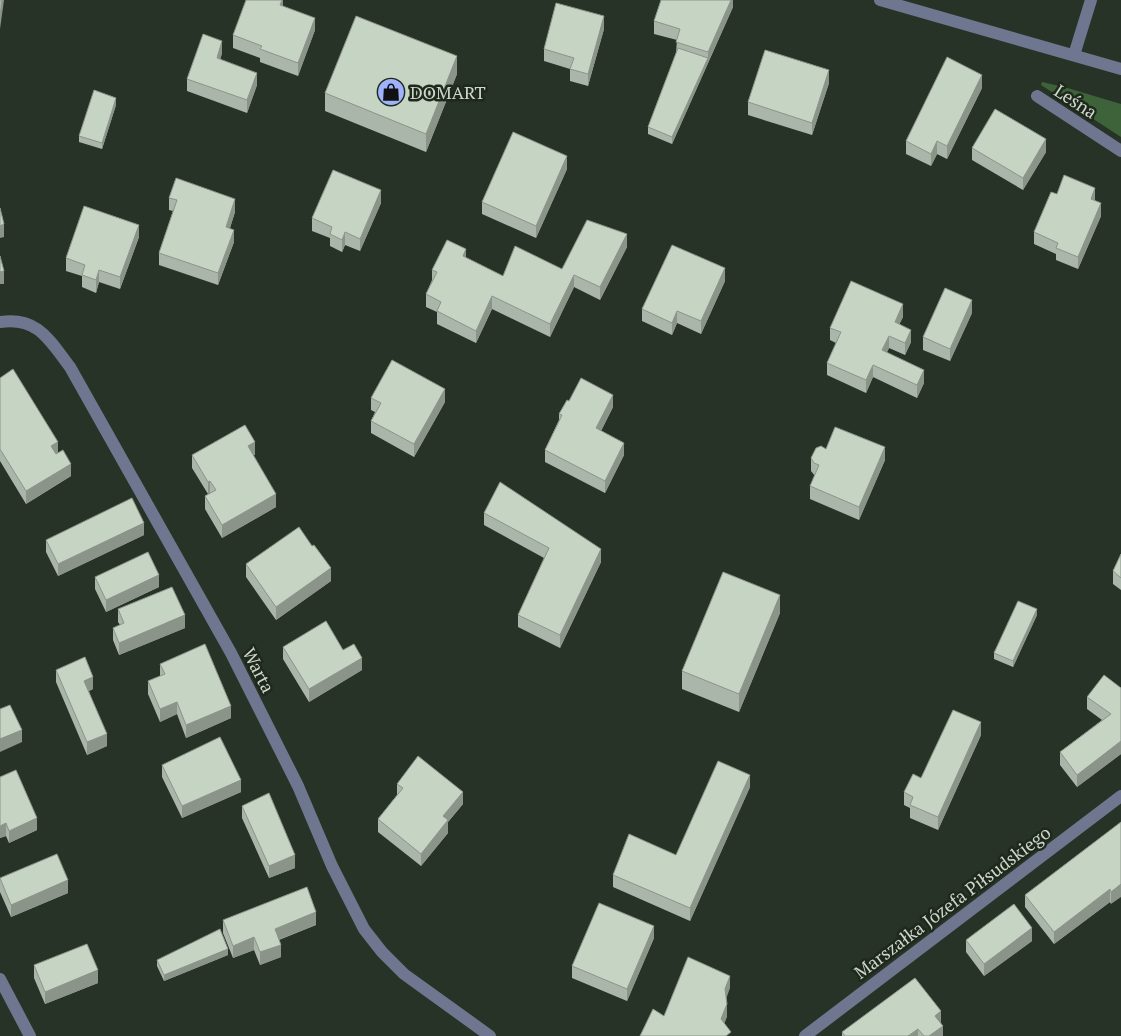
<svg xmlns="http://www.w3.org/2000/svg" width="1121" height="1036" viewBox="0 0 1121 1036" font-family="'PT Serif',serif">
  <rect width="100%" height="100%" fill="#273326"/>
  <path fill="#3e633a" d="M1042,82L1064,87L1121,104V137L1041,85Z"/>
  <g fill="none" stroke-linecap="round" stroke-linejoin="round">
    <path stroke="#6f7790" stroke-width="12" d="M880,0L1121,69
      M1074,55L1091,0
      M1037,96L1121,151
      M0,322C38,316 50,341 70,367L231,653L298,786L332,866L364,929L382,952L404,974L490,1036
      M0,979L30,1036
      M805,1036L1121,796"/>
  </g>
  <path fill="#aab6a9" d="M283,0V6L315,30L298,76L260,62V58L233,48V35Z
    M733,0V7L672,144L648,134V127L676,53L677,40L654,34V21Z
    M604,29L588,86L570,81V69L544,61V49Z
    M222,53L220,60L257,85L247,113L187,91V79Z
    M457,74L426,152L325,111V93Z
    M829,83L812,135L748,115V102Z
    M982,88L947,159L937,154L931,166L906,154V141Z
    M116,105L102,149L79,142V136Z
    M972,148L1046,152L1023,190L972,160Z
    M567,169L536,238L482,214V202Z
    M1057,194L1095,201L1101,216L1078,269L1056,260V254L1034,244V232Z
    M169,198L235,212L230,228L234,242L218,285L159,265V253L173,211L169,210Z
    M381,203L360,251L345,245L342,252L330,246V238L312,231V218Z
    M139,237L120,289L99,282L96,293L82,287V276L66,271V258Z
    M627,247L600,300L574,287L550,337L492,309L476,343L437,324V312L426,307V294L432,280V270L466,258L503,276L562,269Z
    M725,281L701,334L677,323L672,335L642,321V309Z
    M972,313L950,361L923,350V337Z
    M903,317L899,324L911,342L905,355L889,348L887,352L924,383L917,398L873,377L866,393L827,375V363L836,343L830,340V328Z
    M0,378L58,453L71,476L26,504L0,461Z
    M371,398L445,402L414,457L371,433V421L375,412L371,410Z
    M569,401L613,407L601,431L624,455L605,493L545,462V450L559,420V414Z
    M826,449L885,460L859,520L810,499V486L815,476L811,471V458Z
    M192,455H255H253L276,507L222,538L205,509V496L210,493L208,494L192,468Z
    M484,513L601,562L560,648L518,627V615L544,558L484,525Z
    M144,535L58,576L46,552V540Z
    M312,546L331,581L276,620L246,577V564Z
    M1121,554V590L1113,584V571Z
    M95,577L159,587L106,612L95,589Z
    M118,609L185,628L119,655L113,640V628L120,625L118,622Z
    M780,613L739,712L682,689V671Z
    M1037,615L1013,667L994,659V653Z
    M283,647L343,650L362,670L309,702L283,659Z
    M160,664L231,718L186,738L177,714L160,722L148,694V681L160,676Z
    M56,670L93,689L89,691L107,746L87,755L56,682Z
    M1121,688V754L1077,787L1060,765V752L1102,720L1087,709V697Z
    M981,735L938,830L910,818V808L904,805V792L921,778Z
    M162,765L241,792L182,818L162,777Z
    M0,777L37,830L9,843L6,836L0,838Z
    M397,784L463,804L448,822V833L421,866L378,832V819L397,795Z
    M750,787L690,921L613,887V875L676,855Z
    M242,806L295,868L269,878L242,818Z
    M1121,822L1111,904L1110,902L1054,944L1025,907V895Z
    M0,878L68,893L11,917L0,892Z
    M223,920L316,925L279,940L281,957L260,965L254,950L233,958L223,933Z
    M654,938L627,1001L572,978V966Z
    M966,940L1032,941L984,976L966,952Z
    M228,955L164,981L157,966V960Z
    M34,965L98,983L45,1004L34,978Z
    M941,1023L943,1036H842V1032Z"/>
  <path fill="#8b9489" d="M2,0H4L0,29V17Z
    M282,0H283V9L280,5Z
    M731,0H733V7L672,144V137L708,58V52Z
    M604,16V29L588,86V74Z
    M315,18V30L298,76V63Z
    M222,41V53L217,71V58Z
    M457,56V74L426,152V134Z
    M829,70V83L812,135V123Z
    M257,73V85L247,113V100Z
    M982,75V88L947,159V146Z
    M116,98V105L102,149V143Z
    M1046,139V152L1023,190V178Z
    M937,141V154L931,166V154Z
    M567,156V169L536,238V226Z
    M1095,188V201L1091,199Z
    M381,190V203L360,251V239Z
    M235,199V212L226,240V227Z
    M1101,203V216L1078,269V257Z
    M4,224V237L0,238V226Z
    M139,225V237L120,289V277Z
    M234,230V242L218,285V273Z
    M345,232V245L342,252V240Z
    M627,234V247L600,300V287Z
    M466,249V261L463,256Z
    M725,268V281L701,334V321Z
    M99,270V282L96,293V280Z
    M4,271V284H0V272Z
    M574,275V287L550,337V324Z
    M492,296V309L476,343V331Z
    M972,300V313L950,361V349Z
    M903,304V317L895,334V322Z
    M677,311V323L672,335V323Z
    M911,330V342L905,355V343Z
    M889,336V348L882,362V350Z
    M873,365V377L866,393V380Z
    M924,370V383L917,398V385Z
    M445,389V402L414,457V444Z
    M613,395V407L596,441V428Z
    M58,442V454L51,458V446Z
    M255,442V455L248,458V446Z
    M624,443V455L605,493V481Z
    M885,447V460L859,520V507Z
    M71,464V476L26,504V491Z
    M210,481V493L208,494V482Z
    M276,494V507L222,538V525Z
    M144,523V535L58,576V564Z
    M601,549V562L560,648V635Z
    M331,568V581L276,620V607Z
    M159,575V587L106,612V600Z
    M780,595V613L739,712V694Z
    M1037,609V615L1013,667V661Z
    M185,615V628L119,655V643Z
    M362,658V670L309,702V689Z
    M93,677V689L84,693V681Z
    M177,702V714L160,722V709Z
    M231,706V718L186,738V725Z
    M981,722V735L938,830V817Z
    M22,730V742L0,752V739Z
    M107,734V746L87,755V742Z
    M1121,741V754L1077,787V775Z
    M750,775V787L690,921V908Z
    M241,780V792L182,818V806Z
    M463,792V804L448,822V833L421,866V854L443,816Z
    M37,818V830L9,843V831Z
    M6,823V836L0,838V826Z
    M295,855V868L269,878V866Z
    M68,880V893L11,917V905Z
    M1121,884V897L1111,904V892Z
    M1110,889V902L1054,944V932Z
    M316,912V925L275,941V929Z
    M654,926V938L627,1001V989Z
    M1032,928V941L984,976V964Z
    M254,937V950L233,958V946Z
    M281,945V957L260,965V952Z
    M228,949V955L164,981V975Z
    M98,970V983L45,1004V992Z
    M730,976V988L725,1002V989Z
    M727,1004V1017L721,1032V1019Z
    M941,1011V1023L935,1016Z
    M943,1026V1036H929Z
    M918,1029V1036H908Z"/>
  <path fill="#c6d4c4" stroke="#8b9489" d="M0,0H2L0,17Z
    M246,0H282L280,5L315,18L298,63L260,49L262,46L233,35Z
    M661,0H731L708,52L676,42L680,29L654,21Z
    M556,3L604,16L588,74L570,69L574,58L544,49Z
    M356,16L457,56L426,134L325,93Z
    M203,34L222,41L217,58L257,73L247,100L187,79Z
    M678,48L708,58L672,137L648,127Z
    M765,50L829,70L812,123L748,102Z
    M947,57L982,75L947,146L937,141L931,154L906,141Z
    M94,90L116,98L102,143L79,136Z
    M995,109L1046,139L1023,178L972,148Z
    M513,132L567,156L536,226L482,202Z
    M333,170L381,190L360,239L345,232L342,240L330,234L332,227L312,218Z
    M1064,175L1095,188L1091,199L1101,203L1078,257L1056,248L1058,243L1034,232L1051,192L1057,194Z
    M176,178L235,199L226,227L234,230L218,273L159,253L177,200L169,198Z
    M84,206L139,225L120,277L99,270L96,280L82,275L85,265L66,258Z
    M0,208L4,224L0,226Z
    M587,220L627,234L600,287L574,275L550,324L492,296L476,331L437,311L441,302L426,294L437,272L432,270L447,240L466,249L463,256L503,276L515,246L562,269Z
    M672,245L725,268L701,321L677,311L672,323L642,309Z
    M0,256L4,271L0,272Z
    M851,281L903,304L895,322L911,330L905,343L889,336L882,350L924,370L917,385L873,365L866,380L827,363L841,332L830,328Z
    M945,288L972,300L950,349L923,337Z
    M392,360L445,389L414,444L371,421L381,403L371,398Z
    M13,369L58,442L51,446L56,454L63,450L71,464L26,491L0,449V378Z
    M581,378L613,395L596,428L624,443L605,481L545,450L562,415L559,414L567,400L569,401Z
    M245,425L255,442L248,446L276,494L222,525L205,496L216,490L210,481L208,482L192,455Z
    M835,427L885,447L859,507L810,486L819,465L814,463L811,458L816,448L821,446L826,449Z
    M500,482L601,549L560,635L518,615L549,548L484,513Z
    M132,498L144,523L58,564L46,540Z
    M299,527L312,546L314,545L331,568L276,607L246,564Z
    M148,552L159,575L106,600L95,577Z
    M1121,554V578L1113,571Z
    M723,572L780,595L739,694L682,671Z
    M172,587L185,615L119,643L113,628L124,623L118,609Z
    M1018,601L1037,609L1013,661L994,653Z
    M326,621L343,650L354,644L362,658L309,689L283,647Z
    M205,644L231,706L186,725L177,702L160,709L148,681L165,674L160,664Z
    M85,657L93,677L84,681L107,734L87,742L56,670Z
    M1104,675L1121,688V741L1077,775L1060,752L1111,714L1087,697Z
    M10,705L22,730L0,739V709Z
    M953,710L981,722L938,817L910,805L913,797L904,792L913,774L921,778Z
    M220,737L241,780L182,806L162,765Z
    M418,756L463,792L443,816L448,820L421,854L378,819L403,788L397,784Z
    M718,761L750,775L690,908L613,875L629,834L676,855Z
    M16,770L37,818L9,831L6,823L0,826V777Z
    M269,793L295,855L269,866L242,806Z
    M1121,822V884L1111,892L1110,889L1054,932L1025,895Z
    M57,854L68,880L11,905L0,878Z
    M307,887L316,912L275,929L281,945L260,952L254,937L233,946L223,920Z
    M599,903L654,926L627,989L572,966Z
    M1014,904L1032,928L984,964L966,940Z
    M220,929L228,949L164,975L157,960Z
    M87,944L98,970L45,992L34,965Z
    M688,957L730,976L725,989L727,1004L721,1019L731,1032L726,1036H640L653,1009L664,1016Z
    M915,978L941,1011L935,1016L943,1026L929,1036H924L918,1029L908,1036H845L842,1032Z"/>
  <defs>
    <g id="shop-disc" transform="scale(1.4375)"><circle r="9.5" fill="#9fb3fd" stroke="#1e291c"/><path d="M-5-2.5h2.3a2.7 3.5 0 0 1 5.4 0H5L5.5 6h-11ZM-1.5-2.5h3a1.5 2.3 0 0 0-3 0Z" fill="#111"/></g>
  </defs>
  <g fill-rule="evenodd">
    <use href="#shop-disc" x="391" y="92"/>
  </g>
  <g text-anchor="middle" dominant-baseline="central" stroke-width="5" stroke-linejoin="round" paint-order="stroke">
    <g font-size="18" fill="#cfd6ce" stroke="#1e291c" text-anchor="start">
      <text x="410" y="92">DOMART</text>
    </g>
    <g font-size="18" fill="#cfd6ce" stroke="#1e291c">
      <text transform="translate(1076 101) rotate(33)">Leśna</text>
      <text transform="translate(259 670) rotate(63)">Warta</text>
      <text transform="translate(952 902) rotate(-37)">Marszałka Józefa Piłsudskiego</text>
    </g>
  </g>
</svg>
